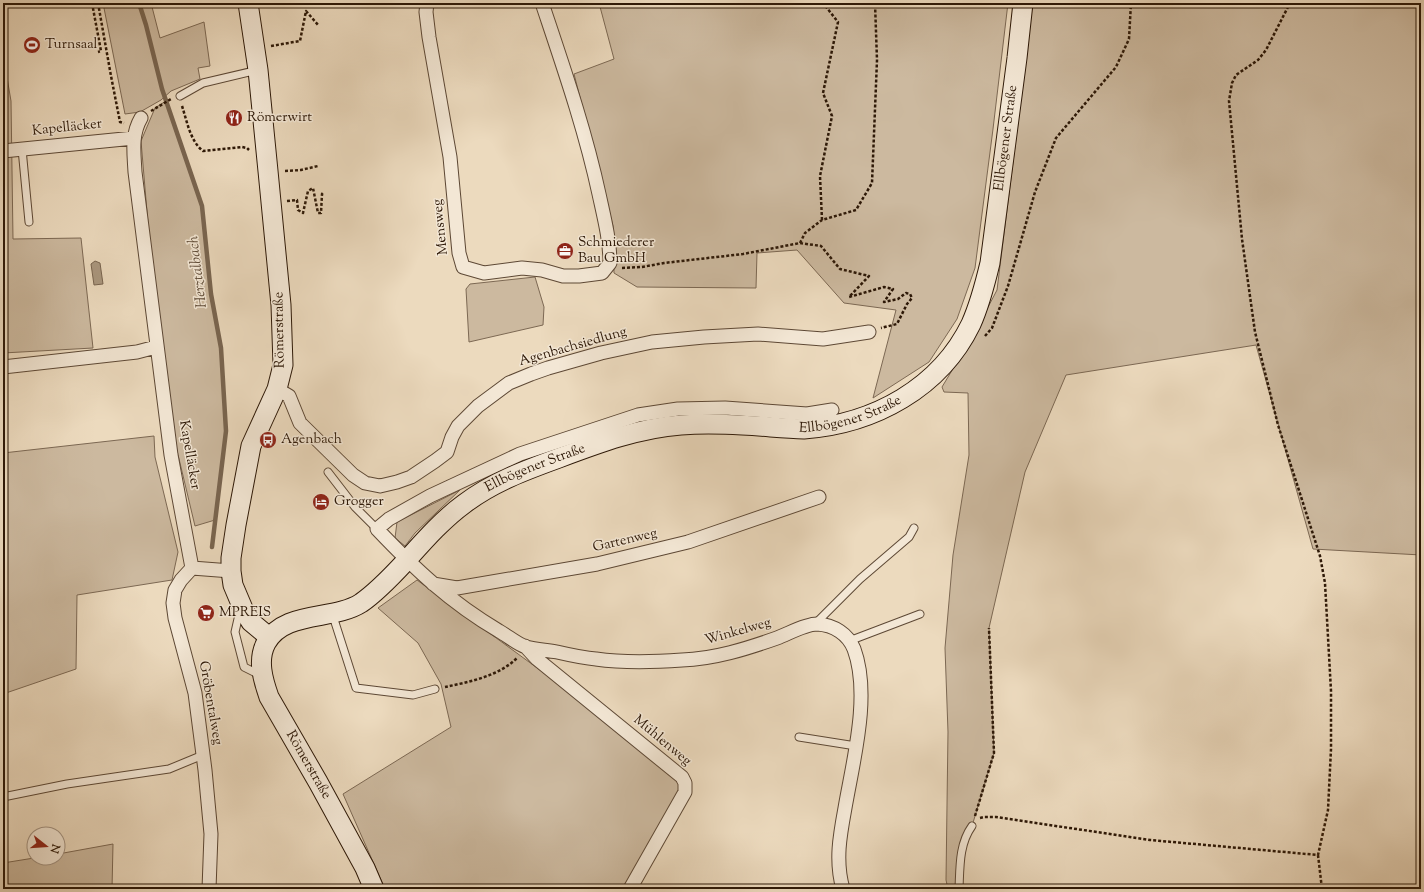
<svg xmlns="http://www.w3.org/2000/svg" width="1424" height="892" viewBox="0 0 1424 892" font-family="'Sorts Mill Goudy',serif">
  <rect width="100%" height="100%" fill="#ecdabe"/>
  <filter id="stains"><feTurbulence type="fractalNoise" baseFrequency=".005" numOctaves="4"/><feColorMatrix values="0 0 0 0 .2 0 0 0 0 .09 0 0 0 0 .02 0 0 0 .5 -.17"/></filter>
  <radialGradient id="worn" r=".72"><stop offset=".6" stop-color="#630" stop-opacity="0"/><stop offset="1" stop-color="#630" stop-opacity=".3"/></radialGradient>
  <path fill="#ccb99f" stroke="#7c6853" d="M103,3H151L160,38L204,22L210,66L198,68L200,79L171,91L161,100L140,112L125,114Z
    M599,3H1008L993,129L975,268L957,319L929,362L873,398L896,310L844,303L797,250L757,253L756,288L637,287L614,273L613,226L574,74L614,59Z
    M1023,3H1421V555L1313,549L1256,345L1066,375L1025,472L989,628L994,753L972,826L965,840L960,889H948L946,880L948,732L945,648L953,555L969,455L968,393L944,392L942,387L974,334L997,290L1026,58Z
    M3,54L11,101L13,239L81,238L93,348L3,353Z
    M166,101L202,206L211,294L221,348L226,431L215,520L195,526L175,442L151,259L141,141L155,108Z
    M535,277L544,307L543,325L469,342L466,289L470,284Z
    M154,436L155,457L178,552L172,580L77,595L76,669L3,694V453Z
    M460,490L415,533L405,546L395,538L397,522Z
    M417,580L682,774L679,811L632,889H385L343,794L451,727L441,684L418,643L378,608Z
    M113,844L112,889H3V863L34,858H58V854Z"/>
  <path fill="#ab9880" stroke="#796550" d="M95,261L100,263L103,284L94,285L91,264Z"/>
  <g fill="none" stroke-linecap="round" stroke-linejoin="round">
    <path stroke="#796550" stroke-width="4.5" d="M139,3L146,25L162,89L202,206L211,294L221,348L226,431L212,547"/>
    <g stroke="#5d4835" stroke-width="9">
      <path id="lane" d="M180,96L203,83L258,70
        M22,149L29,222
        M328,472L355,507L377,529
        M240,610L235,632L244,667L260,675
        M332,613L356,688L413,695L435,689
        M815,624L860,579L909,537L914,528
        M849,641L920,614
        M799,737L856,746
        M3,797L67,784L169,769L203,755
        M959,889C960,867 959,844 972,826"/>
    </g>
    <g stroke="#5d4835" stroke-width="15">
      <path id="street" d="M427,3L426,12L429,37L450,157L459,253L463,267L484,273L522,268L542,270L563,276H579L602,273L610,263C610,240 604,217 599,194C585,129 563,66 542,3
        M141,118C131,135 134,153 135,172L171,455L192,568
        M3,151L134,138
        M3,367L137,352L156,347
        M277,389L289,396L300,423L353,475L365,483L380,486L397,482L411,477L435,461L447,452L452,437L458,426L478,406L509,383L531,374L548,368L601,353L652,342L704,337L758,334L823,339L869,332
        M832,410L807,414L725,408L678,409L638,415L520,454L430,496L389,519L377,529C416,570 450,602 499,631C508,636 517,644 526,647C536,650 547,650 557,652C570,655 583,658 596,659C624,663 654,662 682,660C714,659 746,649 777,638C788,634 805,624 817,624C834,625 848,634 854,649C871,695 853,761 845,808C840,835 835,861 843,889
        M433,584L457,588L597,564L688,542L819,497
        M525,646L537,659L682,777L685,783V792L630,889
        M209,889L211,834L205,770L195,693L175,618L173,603L175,590L181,580L192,568L231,571"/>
    </g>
    <g stroke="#2d1807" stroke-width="21">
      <g id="secondary">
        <path d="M248,3L258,70L268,171L281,305L283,365L277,389L251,446L236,525L231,558V571L233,585L244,611L251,622L269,637"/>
        <path id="s1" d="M374,889L365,868L318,782L269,697C263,680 257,660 266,643C284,610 333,621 361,603C377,592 392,576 405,562C423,542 442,520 464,504C493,482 526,470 559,458C599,443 639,428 681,425C722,422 763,427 804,429C874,424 940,388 971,324C980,304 985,284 990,263L1017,58L1023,3"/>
      </g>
    </g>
    <path stroke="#2d1807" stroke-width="2.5" stroke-dasharray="3 2" stroke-linecap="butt" d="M92,3L101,51L98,52
      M98,3L111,76L120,122L124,123
      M271,46L300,41L306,11L319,26
      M182,106C187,121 190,141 203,151L242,147L247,148L249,150
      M151,111L171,99
      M285,171L301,170L318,166
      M287,201L297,200L298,210L303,213L308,191L313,188L318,213H321L322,194L324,192
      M822,220L820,176L832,116L823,93L838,22L823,3
      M800,243L805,233L822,220L856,210L872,183L877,60L875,3
      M622,268L642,267L664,263L743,254L800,243L821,246L840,269L869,276L849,297L884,287L893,289L884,302L898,299L906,293L910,294L912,298L907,304L897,324L881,328
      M985,336L992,328L1008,286L1035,192L1056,138L1116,67L1129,39L1131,3
      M445,687C469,682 499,676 517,658
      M975,816L994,753L989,628
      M980,818L984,817H996L1150,840L1318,855L1328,810L1331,749V691L1325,583L1320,556L1278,425L1255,332L1242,239L1229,101L1232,83L1236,75L1258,60L1266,50L1290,3
      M1318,855L1322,889"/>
    <use href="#lane" stroke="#f3e7d5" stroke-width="7"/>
    <use href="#street" stroke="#f3e7d5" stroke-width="13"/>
    <use href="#secondary" stroke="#f3e7d5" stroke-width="19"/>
  </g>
  <defs>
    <g id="stadium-disc" transform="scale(0.9)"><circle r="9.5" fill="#8f2418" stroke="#f3e7d5"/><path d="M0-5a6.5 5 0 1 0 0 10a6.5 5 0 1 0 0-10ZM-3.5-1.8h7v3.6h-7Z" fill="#fff"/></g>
    <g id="restaurant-disc" transform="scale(0.9)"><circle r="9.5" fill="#8f2418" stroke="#f3e7d5"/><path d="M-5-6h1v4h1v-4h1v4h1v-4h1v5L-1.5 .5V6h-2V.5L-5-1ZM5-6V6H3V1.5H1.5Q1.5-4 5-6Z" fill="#fff"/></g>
    <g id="office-disc" transform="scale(0.9)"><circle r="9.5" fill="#8f2418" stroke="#f3e7d5"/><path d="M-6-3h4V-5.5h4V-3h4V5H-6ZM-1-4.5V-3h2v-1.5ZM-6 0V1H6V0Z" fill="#fff"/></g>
    <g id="bus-disc" transform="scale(0.9)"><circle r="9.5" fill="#8f2418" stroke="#f3e7d5"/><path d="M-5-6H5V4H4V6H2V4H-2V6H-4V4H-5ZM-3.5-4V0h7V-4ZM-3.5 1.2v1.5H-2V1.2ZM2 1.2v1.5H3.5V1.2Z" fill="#fff"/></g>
    <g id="hotel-disc" transform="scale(0.9)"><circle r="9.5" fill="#8f2418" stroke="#f3e7d5"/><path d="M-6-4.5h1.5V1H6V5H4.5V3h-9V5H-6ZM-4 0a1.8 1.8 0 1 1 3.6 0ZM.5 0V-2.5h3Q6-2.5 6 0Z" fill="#fff"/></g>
    <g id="supermarket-disc" transform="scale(0.9)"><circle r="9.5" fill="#8f2418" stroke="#f3e7d5"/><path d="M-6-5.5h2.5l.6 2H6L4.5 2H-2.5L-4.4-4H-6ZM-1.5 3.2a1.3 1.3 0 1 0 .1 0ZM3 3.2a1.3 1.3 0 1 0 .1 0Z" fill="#fff"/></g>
  </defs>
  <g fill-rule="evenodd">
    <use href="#stadium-disc" x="32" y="45"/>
    <use href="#restaurant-disc" x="234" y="118"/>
    <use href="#office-disc" x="565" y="251"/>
    <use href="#bus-disc" x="268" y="440"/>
    <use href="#hotel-disc" x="321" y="502"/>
    <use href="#supermarket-disc" x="206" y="613"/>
  </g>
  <g text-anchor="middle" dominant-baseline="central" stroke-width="3" stroke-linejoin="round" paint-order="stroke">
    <g font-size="14" fill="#2d1807" stroke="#f3e7d5" text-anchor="start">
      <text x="45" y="45">Turnsaal</text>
      <text x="247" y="118">Römerwirt</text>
      <text x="578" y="243">Schmiederer<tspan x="578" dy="16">Bau GmbH</tspan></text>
      <text x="281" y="440">Agenbach</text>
      <text x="334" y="502">Grogger</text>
      <text x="219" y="613">MPREIS</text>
    </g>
    <g font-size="14" fill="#2d1807" stroke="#f3e7d5">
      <text transform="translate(67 128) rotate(-6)">Kapelläcker</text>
      <text stroke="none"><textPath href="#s1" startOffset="1276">Ellbögener Straße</textPath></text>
      <text transform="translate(441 227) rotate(-96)">Mensweg</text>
      <text transform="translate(280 330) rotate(-91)">Römerstraße</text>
      <text transform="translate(573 347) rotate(-16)">Agenbachsiedlung</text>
      <text stroke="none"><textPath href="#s1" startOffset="928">Ellbögener Straße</textPath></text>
      <text transform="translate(189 455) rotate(80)">Kapelläcker</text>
      <text stroke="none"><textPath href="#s1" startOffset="604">Ellbögener Straße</textPath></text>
      <text transform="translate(625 541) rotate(-13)">Gartenweg</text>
      <text transform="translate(738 632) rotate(-16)">Winkelweg</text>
      <text transform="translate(210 703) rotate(80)">Gröbentalweg</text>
      <text transform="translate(662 741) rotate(40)">Mühlenweg</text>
      <text transform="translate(308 765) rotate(60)">Römerstraße</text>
    </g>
    <g font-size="15" font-style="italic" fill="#5f4b37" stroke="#f3e7d5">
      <text transform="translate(198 272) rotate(-97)">Herztalbach</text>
    </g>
  </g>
  <rect width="1424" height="892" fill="none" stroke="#ecdabe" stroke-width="16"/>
  <rect x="4" y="4" width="1416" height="884" fill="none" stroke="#2d1807" stroke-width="2"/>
  <rect x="8" y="8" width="1408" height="876" fill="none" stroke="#2d1807"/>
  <g transform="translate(46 846) rotate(107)"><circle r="19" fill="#f3e7d5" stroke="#a49483"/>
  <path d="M0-3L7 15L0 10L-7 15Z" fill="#8f2418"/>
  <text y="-6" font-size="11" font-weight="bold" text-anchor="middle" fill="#2d1807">N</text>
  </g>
  <rect width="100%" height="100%" filter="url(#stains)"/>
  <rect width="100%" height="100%" fill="url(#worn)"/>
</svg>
